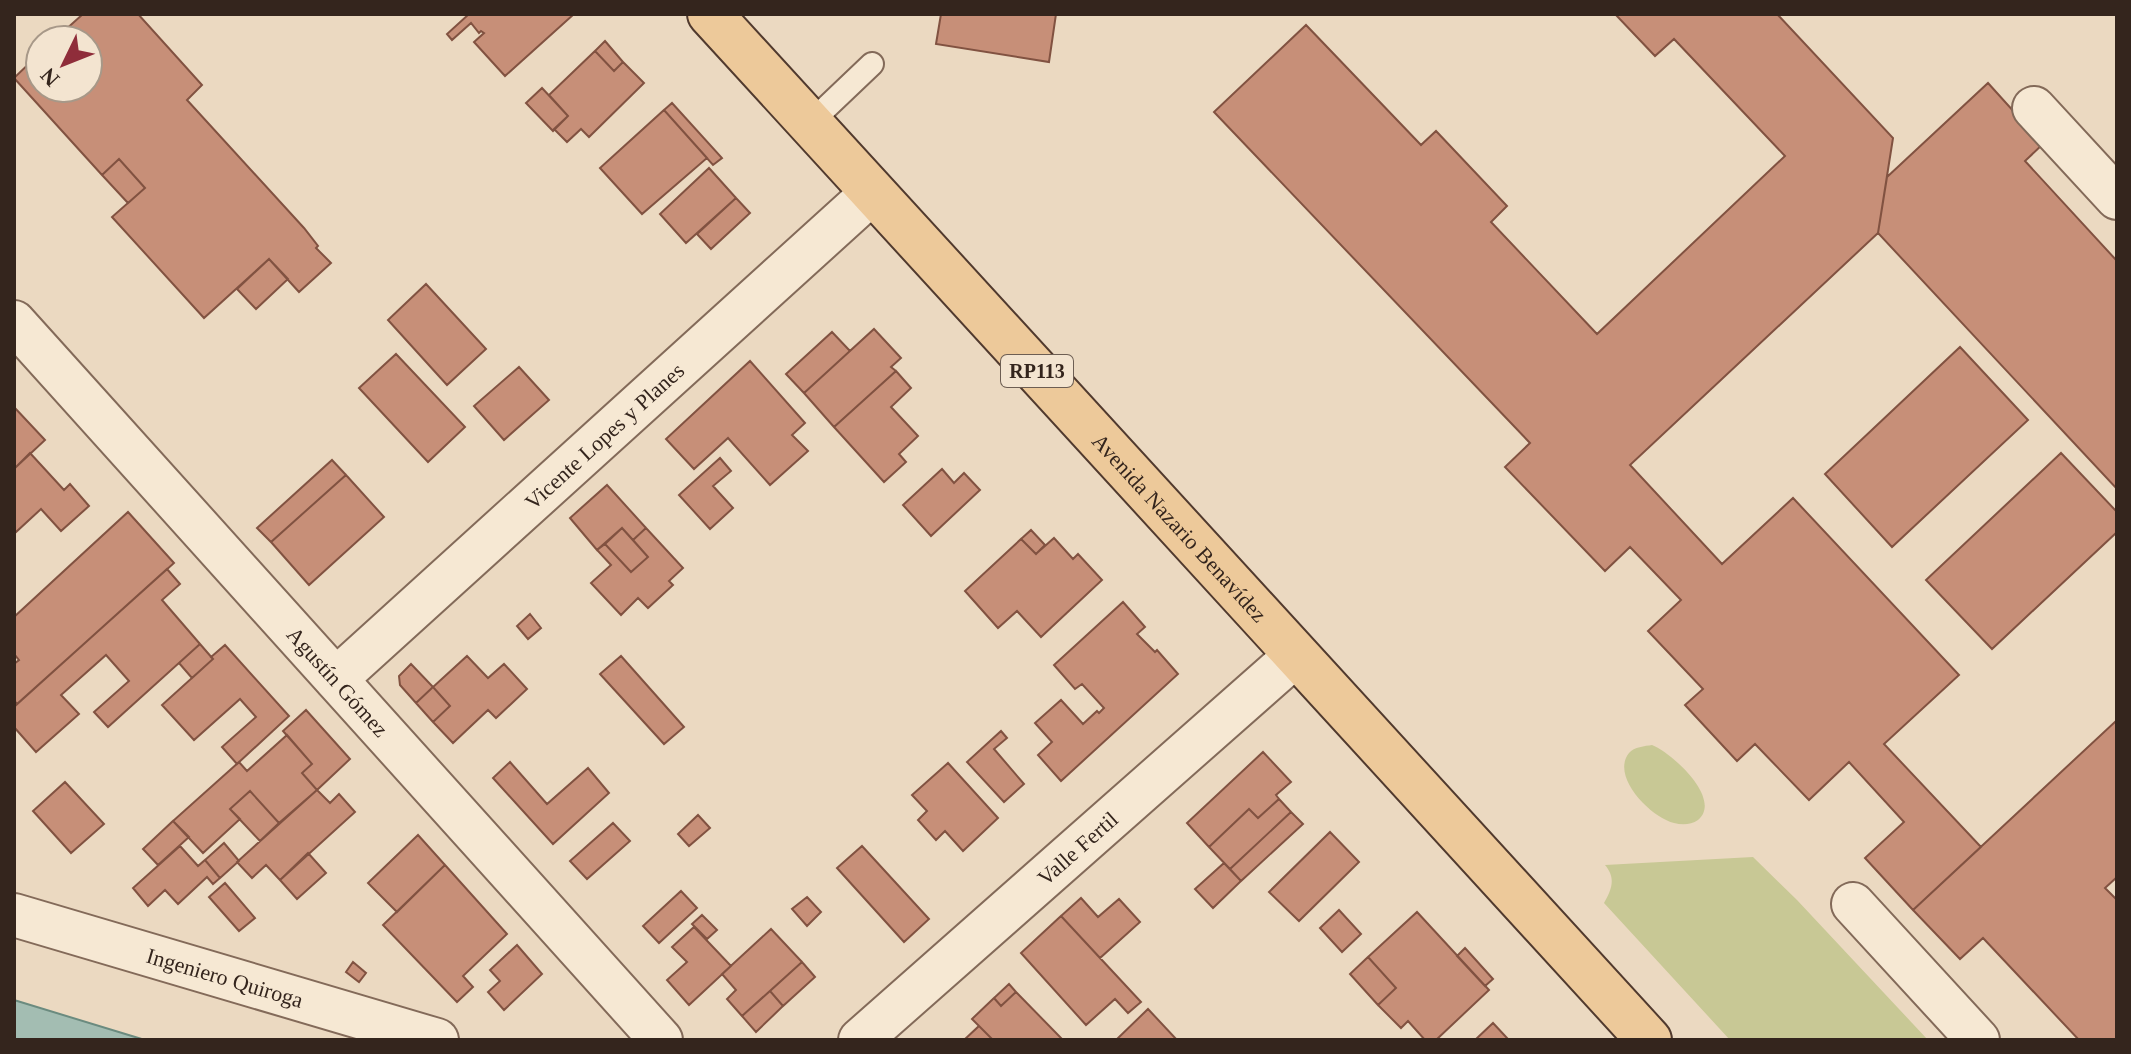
<svg xmlns="http://www.w3.org/2000/svg" width="2131" height="1054" viewBox="0 0 2131 1054" font-family="'Times New Roman',serif">
  <rect width="100%" height="100%" fill="#ebd9c1"/>
  <path fill="#c8c895" d="M1652,745C1672,753 1723,799 1698,820C1691,825 1682,825 1674,823C1652,818 1610,777 1629,753C1634,747 1645,746 1652,745Z
    M1753,857L1797,900L1928,1040H1730L1604,903C1612,889 1616,878 1605,865Z"/>
  <path fill="#a3bdb2" stroke="#6b8b7f" stroke-width="2" d="M14,1000L145,1040H14Z"/>
  <path fill="#c78f78" stroke="#815241" stroke-width="2" d="M83,14H138L202,85L187,100L304,228L318,246L316,248L331,263L299,292L269,259L204,318L112,217L145,188L119,159L102,175L14,78L40,53V88H88V40H54Z
    M469,14H574L505,76L474,42L484,33L481,31L479,33L471,23L452,40L447,34Z
    M941,14H1056L1049,62L936,44Z
    M1615,14H1777L1893,138L1878,233L1630,465L1722,564L1793,498L1959,675L1884,744L1981,847L1913,910L1865,858L1904,822L1849,762L1809,800L1755,744L1737,761L1685,705L1703,689L1648,631L1681,600L1630,547L1605,571L1505,467L1530,443L1214,112L1306,25L1421,145L1436,131L1507,206L1491,222L1597,334L1785,156L1674,39L1655,56Z
    M605,41L623,62L614,71L595,51Z
    M595,51L614,71L623,62L644,83L589,137L581,129L567,142L554,129L568,116L549,95Z
    M1988,83L2043,144L2025,161L2117,261V489L1878,233L1887,177Z
    M542,88L568,116L553,131L526,103Z
    M672,103L722,158L713,165L664,110Z
    M664,110L707,158L642,214L600,168Z
    M119,159L145,188L128,203L102,175Z
    M709,168L736,198L686,243L660,214Z
    M736,198L750,213L711,249L697,234Z
    M269,259L288,279L256,309L237,289Z
    M426,284L486,349L447,385L388,320Z
    M874,329L901,358L891,367L896,371L834,427L804,393Z
    M832,332L850,351L804,393L786,374Z
    M1960,347L2028,420L1892,547L1825,474Z
    M396,354L465,427L428,462L359,388Z
    M750,361L805,423L792,435L808,451L770,485L728,438L694,469L666,439Z
    M519,367L549,400L504,440L474,406Z
    M896,371L911,388L891,407L918,436L899,454L906,462L884,482L834,427Z
    M14,407L45,440L14,469Z
    M30,453L64,490L70,484L89,506L61,531L41,509L16,532L14,530V469Z
    M2061,453L2117,512V532L1992,649L1926,580Z
    M720,458L731,471L713,486L733,508L710,529L679,495Z
    M332,460L346,475L271,542L257,528Z
    M942,469L954,483L964,473L980,490L931,536L903,505Z
    M346,475L384,517L309,585L271,542Z
    M607,485L646,528L633,540L622,528L597,550L570,518Z
    M128,512L174,563L17,704L14,700V664L19,660L14,654V617Z
    M622,528L648,557L631,572L605,544Z
    M646,528L683,568L669,581L673,585L648,608L638,598L621,615L591,583L611,565L597,550L605,544L631,572L648,557L633,540Z
    M1031,530L1045,545L1036,554L1021,539Z
    M1054,538L1073,559L1078,554L1102,580L1041,637L1017,611L998,628L965,591L1021,539L1036,554Z
    M167,569L180,584L162,600L200,644L108,727L94,712L129,681L106,655L61,695L79,714L36,752L14,727V707Z
    M1123,602L1145,627L1137,634L1155,652L1157,650L1178,674L1061,781L1038,755L1052,742L1035,723L1061,700L1083,724L1097,711L1099,713L1104,708L1082,684L1075,689L1054,665Z
    M530,614L541,628L528,639L517,626Z
    M200,644L213,659L192,678L179,663Z
    M225,645L289,716L237,764L222,747L256,717L240,699L194,740L162,705L213,659L211,657Z
    M467,656L488,678L504,664L527,689L496,718L488,710L453,743L433,722L450,706L433,687Z
    M621,656L684,727L664,744L600,674Z
    M411,664L433,687L416,703L400,685L399,676Z
    M433,687L450,706L433,722L416,703Z
    M306,710L350,759L317,790L302,773L312,764L283,731Z
    M2117,720V877L2105,888L2117,900V1040H2079L1983,938L1960,959L1913,910Z
    M1001,731L1007,738L994,749L1024,784L1004,802L967,762Z
    M287,735L312,764L302,773L317,790L279,823L250,791L230,809L240,819L203,853L173,821L239,762L247,771Z
    M1263,752L1291,782L1276,795L1279,799L1258,818L1249,809L1209,847L1187,823Z
    M510,762L547,804L588,768L609,793L553,844L493,778Z
    M948,763L998,818L963,851L945,831L936,840L918,820L927,811L912,795Z
    M65,782L104,824L71,853L33,811Z
    M317,790L330,803L339,794L355,812L280,880L266,865L252,878L237,862Z
    M250,791L279,823L260,841L230,809Z
    M1279,799L1291,812L1230,869L1209,847L1249,809L1258,818Z
    M1291,812L1303,824L1241,881L1230,869Z
    M698,815L710,828L689,846L678,834Z
    M173,821L189,837L158,865L143,849Z
    M613,823L630,841L587,879L570,861Z
    M1330,832L1359,862L1299,921L1269,892Z
    M418,835L445,865L397,912L368,883Z
    M224,843L239,861L220,878L205,860Z
    M180,846L198,866L205,860L220,878L213,884L207,877L178,904L165,890L148,906L133,888Z
    M862,846L929,919L904,942L837,868Z
    M308,853L326,873L297,899L280,880Z
    M1224,863L1241,881L1213,908L1195,889Z
    M445,865L507,934L463,976L473,987L457,1002L383,925Z
    M225,883L255,918L239,931L209,897Z
    M681,891L697,908L659,943L643,926Z
    M807,897L821,912L807,926L792,909Z
    M1081,898L1098,917L1119,899L1140,922L1100,958L1061,916Z
    M1339,910L1361,934L1342,952L1320,928Z
    M1417,912L1489,990L1436,1040H1425L1408,1021L1401,1028L1378,1005L1396,988L1368,957Z
    M702,915L717,930L707,939L692,924Z
    M1061,916L1141,1002L1128,1013L1115,999L1086,1025L1021,953Z
    M694,927L731,966L689,1005L667,980L687,962L672,947Z
    M771,929L802,962L742,1016L727,999L736,990L722,974Z
    M517,945L542,974L504,1010L488,992L500,981L490,970Z
    M1465,948L1493,979L1485,986L1457,956Z
    M1368,957L1396,988L1378,1005L1350,974Z
    M353,962L366,973L359,982L346,972Z
    M802,962L815,977L783,1006L770,991Z
    M1009,984L1016,992L1001,1006L994,998Z
    M770,991L783,1006L756,1032L742,1016Z
    M1016,992L1061,1038L1059,1040H993L972,1019L994,998L1001,1006Z
    M1148,1009L1177,1040H1116Z
    M1493,1023L1507,1038L1505,1040H1475Z
    M979,1026L993,1040H964Z"/>
  <g fill="none" stroke-linecap="round" stroke-linejoin="round">
    <g stroke="#836a59" stroke-width="26">
      <path id="lane" d="M810,123L872,64"/>
    </g>
    <g stroke="#836a59" stroke-width="46">
      <g id="street">
        <path d="M2034,108L2117,198"/>
        <path id="s1" d="M14,322L661,1040"/>
        <path id="s2" d="M336,679L873,192"/>
        <path d="M1853,904L1978,1040"/>
        <path id="s3" d="M14,915L437,1040"/>
        <path id="s4" d="M860,1040L1296,655"/>
      </g>
    </g>
    <g stroke="#513a2e" stroke-width="48">
      <g id="primary">
        <path id="s5" d="M710,14L1649,1040"/>
      </g>
    </g>
    <use href="#lane" stroke="#f6e8d3" stroke-width="22"/>
    <use href="#street" stroke="#f6e8d3" stroke-width="42"/>
    <use href="#primary" stroke="#edc99a" stroke-width="44"/>
  </g>
  <g text-anchor="middle" dominant-baseline="central" stroke-width="7" stroke-linejoin="round" paint-order="stroke">
    <rect fill="#f3e4d0" stroke="#6d5e53" stroke-width="2" x="1001" y="355" width="72" height="32" rx="6"/>
    <g font-size="20" font-weight="bold" fill="#34251d">
      <text x="1037" y="371">RP113</text>
    </g>
    <g font-size="22" fill="#34251d" stroke="#f3e4d0">
      <text stroke="none"><textPath href="#s2" startOffset="362">Vicente Lopes y Planes</textPath></text>
      <text stroke="none"><textPath href="#s5" startOffset="696">Avenida Nazario Benavídez</textPath></text>
      <text stroke="none"><textPath href="#s1" startOffset="484">Agustín Gómez</textPath></text>
      <text stroke="none"><textPath href="#s4" startOffset="290">Valle Fertil</textPath></text>
      <text stroke="none"><textPath href="#s3" startOffset="220">Ingeniero Quiroga</textPath></text>
    </g>
  </g>
  <rect width="2131" height="1054" fill="none" stroke="#34251d" stroke-width="32"/>
  <g transform="translate(64 64) rotate(227)"><circle r="38" fill="#f3e4d0" stroke="#a79888" stroke-width="2"/>
  <path d="M0-6L14 30L0 20L-14 30Z" fill="#8f2d3a"/>
  <text y="-12" font-size="22" font-weight="bold" text-anchor="middle" fill="#34251d">N</text>
  </g>
</svg>
